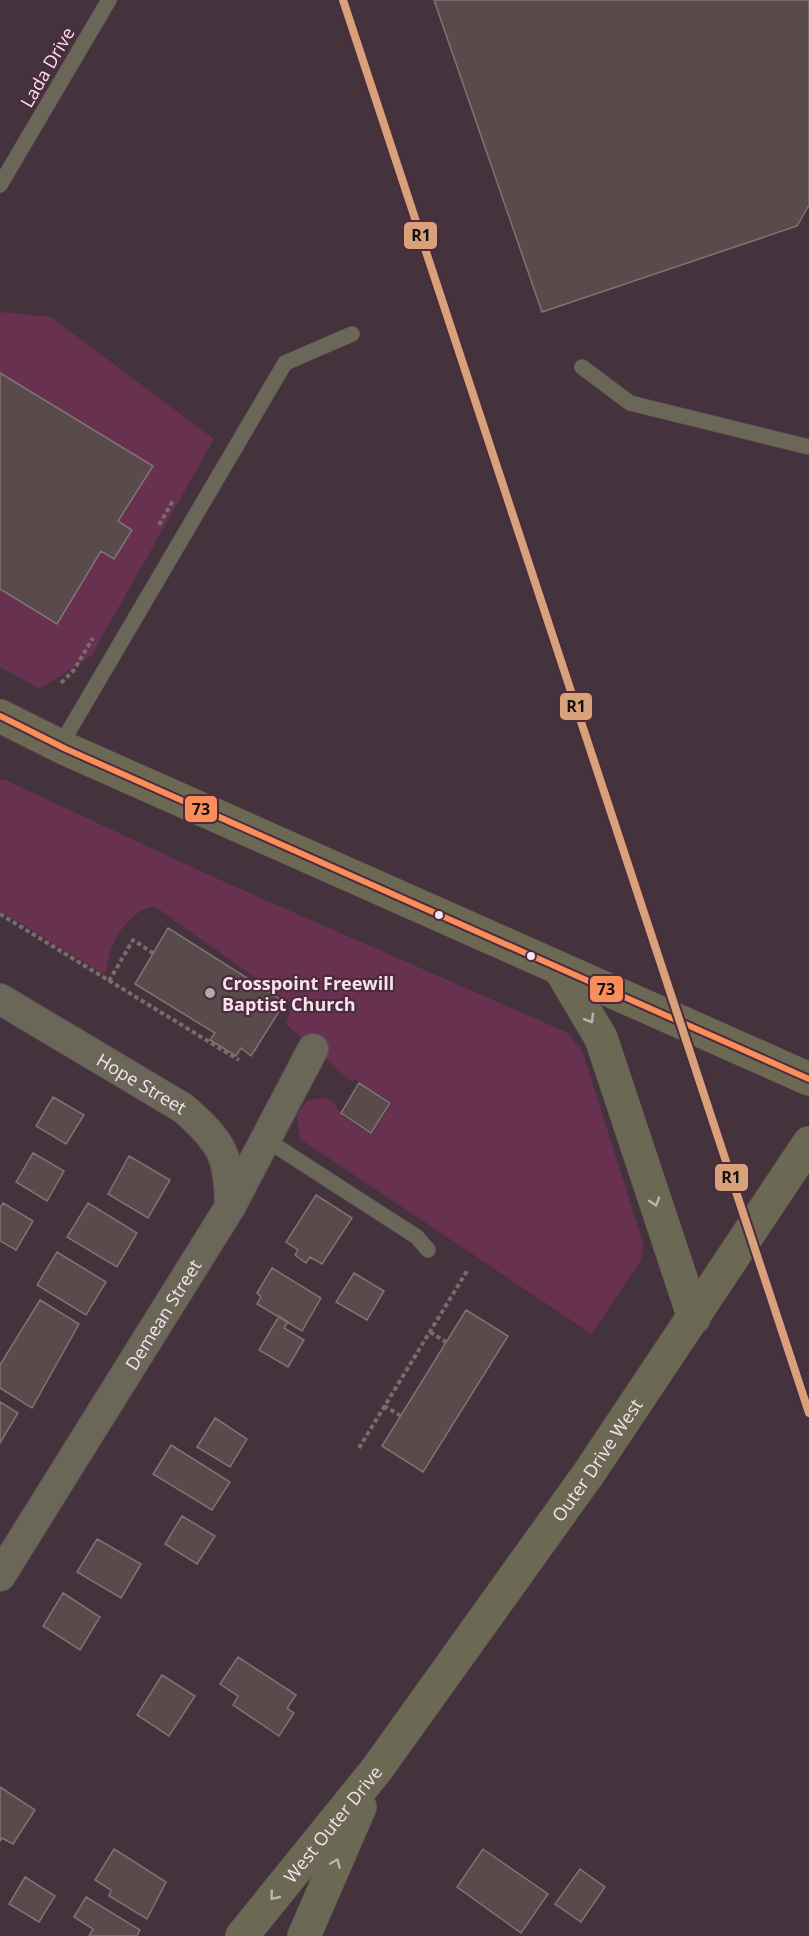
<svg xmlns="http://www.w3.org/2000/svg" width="809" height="1936" viewBox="0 0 809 1936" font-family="'Open Sans',sans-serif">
  <rect width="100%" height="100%" fill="#44333c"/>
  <path fill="#683150" d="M0,312L51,317L214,439L91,656L40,689L0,667Z
    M3,779L211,876L566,1032L582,1050L644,1246L640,1262L592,1334L300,1139L297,1115L306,1101L323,1098L332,1101L343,1116L372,1135L392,1102L355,1079L352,1082L286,1024L292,1004L156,907C141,905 123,925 116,938C110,948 108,964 105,975L0,911V780Z"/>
  <path fill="#594a4b" stroke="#827373" stroke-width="1.5" d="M434,0H809V205L797,226L542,312Z
    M0,373L153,466L118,521L132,530L114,559L101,551L57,624L0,589Z
    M168,928L285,1002L251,1056L241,1048L236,1056L210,1040L215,1033L135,984Z
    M359,1083L390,1103L371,1133L341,1113Z
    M53,1097L84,1115L66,1144L36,1126Z
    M33,1153L64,1171L47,1201L16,1182Z
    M129,1156L170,1180L148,1218L108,1194Z
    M316,1195L352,1218L322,1264L310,1257L306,1263L295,1255L298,1250L286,1242Z
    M3,1203L33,1221L16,1250L0,1241V1208Z
    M88,1203L137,1233L117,1267L67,1237Z
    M57,1252L106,1282L86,1315L37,1285Z
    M272,1268L321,1298L302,1331L257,1304L261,1297L257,1293Z
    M354,1273L384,1291L367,1320L336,1302Z
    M40,1300L79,1324L32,1408L0,1388V1365Z
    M466,1310L508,1336L423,1472L382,1446Z
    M279,1316L288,1322L284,1328L304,1340L288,1367L259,1350Z
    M0,1402L18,1413L0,1443Z
    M215,1418L247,1439L230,1467L197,1447Z
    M171,1445L230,1482L212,1510L153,1474Z
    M182,1516L215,1536L197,1564L165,1544Z
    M97,1539L141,1564L121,1598L77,1572Z
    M63,1593L100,1617L80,1650L43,1626Z
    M238,1657L296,1695L287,1708L294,1713L279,1736L233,1705L238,1696L220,1684Z
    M162,1675L195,1696L169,1736L137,1715Z
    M0,1787L35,1810L13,1844L2,1838L0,1841Z
    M114,1849L166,1882L147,1919L109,1896L111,1890L95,1880Z
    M483,1849L548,1894L521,1933L457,1887Z
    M580,1869L605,1887L581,1922L555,1904Z
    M25,1877L55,1896L39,1922L9,1904Z
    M86,1897L140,1930L137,1936H89L93,1929L74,1917Z"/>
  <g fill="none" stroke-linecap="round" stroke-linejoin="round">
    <g stroke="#5f5158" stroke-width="16">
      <path id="service" d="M0,185L109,0
        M582,367L630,403L809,447
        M60,746L285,363L352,334
        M265,1139L417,1237L428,1250"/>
    </g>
    <g stroke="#5f5158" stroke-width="32">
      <g id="minor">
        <path id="s1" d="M0,999L183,1108C222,1142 230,1156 230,1207"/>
        <path id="s2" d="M0,1576L230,1207L313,1049"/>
      </g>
    </g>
    <g stroke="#5f5158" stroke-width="34">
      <g id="secondary">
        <path d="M0,716L66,749L809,1079"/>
        <path d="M560,969L601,1038L694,1318"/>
        <path id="s3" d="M242,1936L377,1769L589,1473L809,1143"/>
        <path d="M304,1936L360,1807"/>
      </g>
    </g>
    <path stroke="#756e67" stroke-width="4" stroke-dasharray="4.5 3" stroke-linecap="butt" d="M159,525L174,499
      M61,683L74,670L93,638
      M0,914L239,1060
      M109,981L133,940L153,953
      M430,1332L446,1342
      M384,1406L401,1416
      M359,1448L467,1271"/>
    <use href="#service" stroke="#6a6658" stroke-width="15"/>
    <use href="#minor" stroke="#6a6658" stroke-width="30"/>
    <use href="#secondary" stroke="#6b6853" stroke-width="33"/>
    <g stroke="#4c2b3c" stroke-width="10">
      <path id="bus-1" d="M0,716L66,749L809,1079"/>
    </g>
    <use href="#bus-1" stroke="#fa8e5a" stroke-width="6"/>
    <g stroke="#4c2b3c" stroke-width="12">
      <path id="rail-1" d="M343,0L809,1413"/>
    </g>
    <use href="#rail-1" stroke="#d9a179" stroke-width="8"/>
  </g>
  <defs><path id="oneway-chevron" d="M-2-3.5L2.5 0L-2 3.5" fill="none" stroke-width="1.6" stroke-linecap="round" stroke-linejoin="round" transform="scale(1.5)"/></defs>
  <g stroke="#c0b1af">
    <use href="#oneway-chevron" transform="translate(590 1019) rotate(59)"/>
    <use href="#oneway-chevron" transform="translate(655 1202) rotate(72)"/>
    <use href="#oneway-chevron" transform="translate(336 1863) rotate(-67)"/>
    <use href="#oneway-chevron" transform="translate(274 1896) rotate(129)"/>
  </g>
  <g fill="#f8e2ed" stroke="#4c2b3c" stroke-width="2">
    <circle cx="439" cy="915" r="5"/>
    <circle cx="531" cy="956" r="5"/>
  </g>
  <circle fill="#b9a5af" stroke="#4c2b3c" stroke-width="2" cx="210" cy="993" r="6"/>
  <g text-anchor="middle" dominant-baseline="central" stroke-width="4.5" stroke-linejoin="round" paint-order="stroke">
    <g font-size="18" fill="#f8e2ed" stroke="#4c2b3c">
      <text transform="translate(47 67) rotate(-60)">Lada Drive</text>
      <text stroke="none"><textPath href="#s1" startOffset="165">Hope Street</textPath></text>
      <text stroke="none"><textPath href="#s2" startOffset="308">Demean Street</textPath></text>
      <text stroke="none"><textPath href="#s3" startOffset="594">Outer Drive West</textPath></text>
      <text stroke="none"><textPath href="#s3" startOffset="144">West Outer Drive</textPath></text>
    </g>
    <g font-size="18" font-weight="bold" fill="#f8e2ed" stroke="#4c2b3c" text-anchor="start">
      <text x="222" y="983">Crosspoint Freewill<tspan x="222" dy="21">Baptist Church</tspan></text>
    </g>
  </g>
  <g stroke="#4c2b3c" stroke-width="2">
    <rect x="403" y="221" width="35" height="29" rx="6" fill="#d9a179"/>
    <rect x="559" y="692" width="34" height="29" rx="6" fill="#d9a179"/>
    <rect x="184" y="795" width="34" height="28" rx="6" fill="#fa8e5a"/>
    <rect x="589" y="975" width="35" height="28" rx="6" fill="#fa8e5a"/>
    <rect x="714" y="1163" width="35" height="29" rx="6" fill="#d9a179"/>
  </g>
  <g font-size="16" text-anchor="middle" font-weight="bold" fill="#111">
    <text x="421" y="241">R1</text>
    <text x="576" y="712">R1</text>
    <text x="201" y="815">73</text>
    <text x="606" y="995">73</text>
    <text x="731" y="1183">R1</text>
  </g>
</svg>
